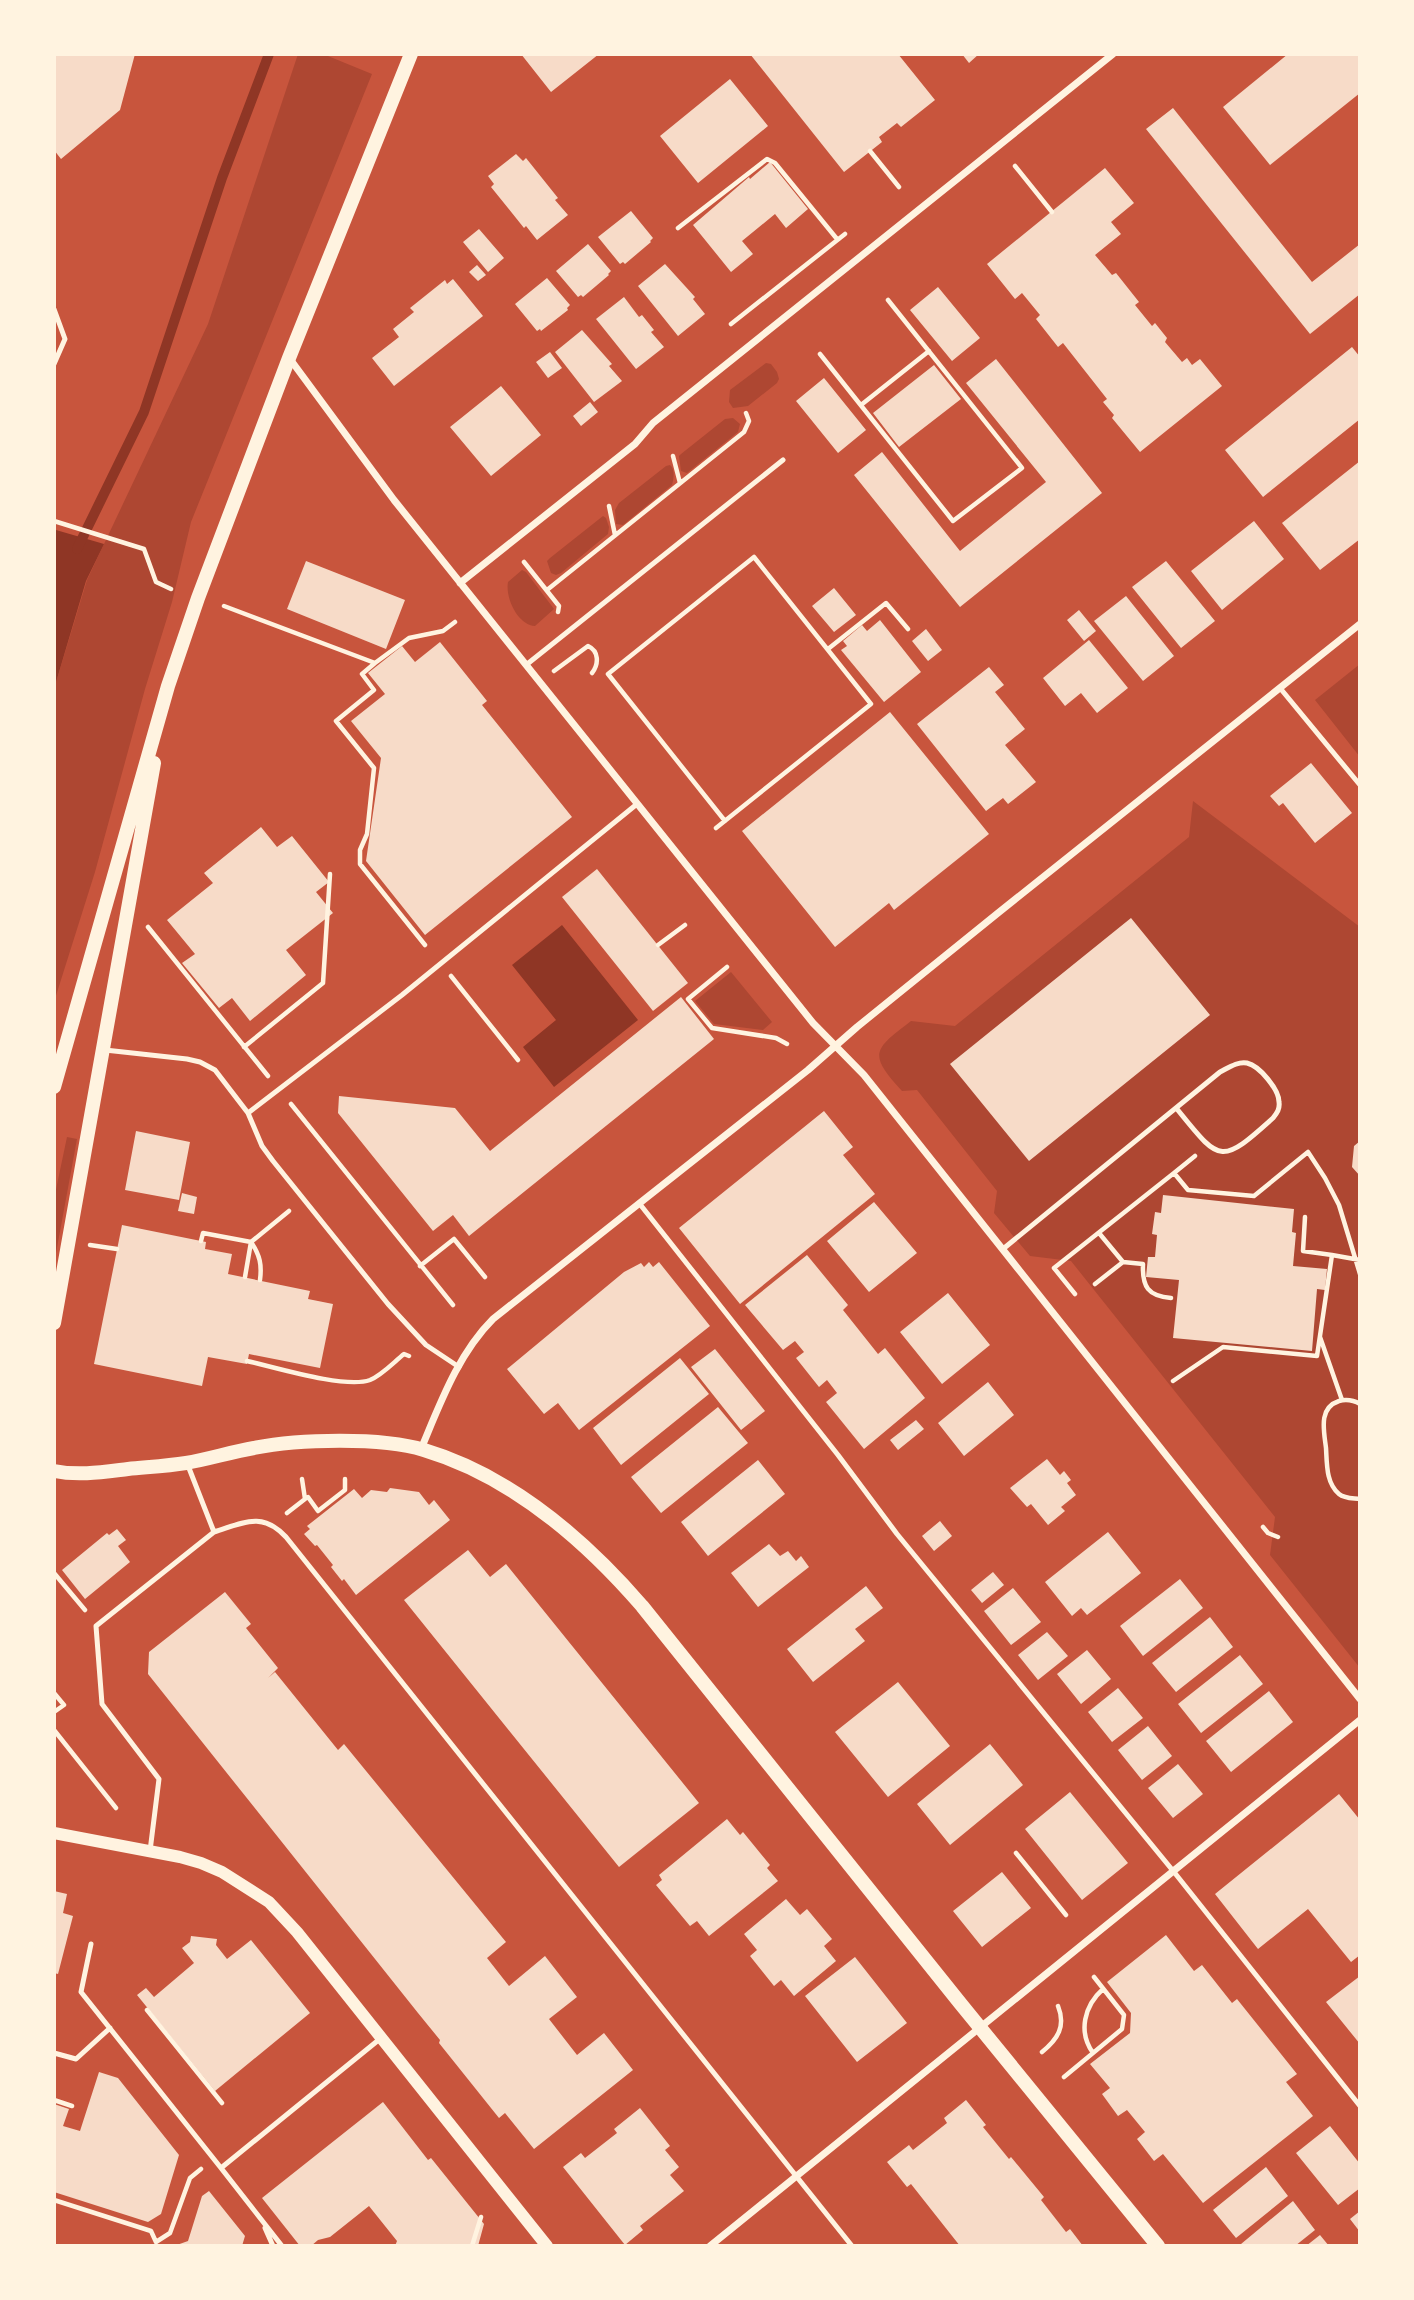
<svg xmlns="http://www.w3.org/2000/svg" width="1414" height="2300" viewBox="0 0 1414 2300" font-family="Quicksand,sans-serif">
  <rect width="100%" height="100%" fill="#c8553d"/>
  <path fill="#ae4732" d="M298,54H323L372,74L191,522L172,602L145,689L95,872L54,1002V689L87,580L208,324Z
    M766,363L771,364L777,372L779,379L777,383L748,406L733,408L729,402L730,390Z
    M733,418L740,424L738,432L687,473L681,471L679,456L681,454L725,419Z
    M670,465C675,469 674,478 672,485L623,525L616,524L615,510L619,503L666,466Z
    M603,516L606,518L609,527L608,534L561,573L556,575L551,573L547,561L550,558Z
    M522,570L526,572L554,609L535,626C518,625 505,598 508,582Z
    M1360,664V757L1315,700Z
    M1193,801L1360,927V1668L1270,1555L1275,1517L1071,1261L1030,1256L994,1213L997,1191L917,1090L902,1091C868,1054 873,1050 911,1021L955,1026L1189,837Z
    M731,972L772,1022L763,1030L714,1024L695,1001Z
    M67,1137L77,1139L54,1264V1199Z"/>
  <path fill="#8f3625" d="M56,530L104,544L86,581L54,689V535Z
    M562,925L638,1020L554,1087L523,1047L556,1020L512,965Z"/>
  <g fill="none" stroke-linecap="round" stroke-linejoin="round">
    <path stroke="#8f3625" stroke-width="10" d="M77,549L144,412L222,178L269,54"/>
  </g>
  <path fill="#f7dbc8" d="M54,54H135L120,110L61,159L54,150Z
    M521,54H599L551,92Z
    M750,54H898L935,100L901,127L897,123L879,137L882,142L844,172Z
    M962,54H979L969,63Z
    M1288,54H1360V93L1270,165L1223,107Z
    M730,79L768,126L698,183L660,136Z
    M1173,108L1312,282L1360,244V294L1310,334L1146,129Z
    M516,154L523,161L526,158L558,198L555,200L568,215L537,240L526,226L524,228L491,187L494,184L488,176Z
    M770,162L808,209L786,228L775,214L742,241L753,254L731,272L693,225L749,177L750,179Z
    M1105,168L1134,203L1111,222L1121,234L1095,255L1112,275L1116,273L1139,302L1135,305L1152,326L1155,323L1167,338L1165,342L1182,362L1187,358L1192,365L1200,359L1222,386L1140,452L1112,418L1114,415L1103,402L1107,399L1063,343L1058,347L1036,319L1040,315L1022,293L1015,299L987,264Z
    M631,211L653,238L650,241L651,242L625,264L623,262L620,264L598,237Z
    M479,229L504,258L488,272L463,242Z
    M588,244L611,271L608,274L609,275L583,297L581,295L578,297L556,271Z
    M665,264L695,297L693,299L705,314L678,336L638,286Z
    M477,265L486,275L478,281L469,272Z
    M547,278L570,305L567,308L568,310L541,331L540,329L537,331L515,304Z
    M453,279L483,316L394,386L372,358L399,337L393,329L414,312L410,308L445,280L447,284Z
    M938,287L980,338L952,361L910,310Z
    M624,297L639,317L642,315L654,330L651,332L664,347L636,369L596,319Z
    M582,330L612,364L609,366L622,381L594,402L555,352Z
    M1352,347L1360,357V419L1263,497L1225,450Z
    M550,352L562,368L548,378L536,362Z
    M996,359L1102,493L960,607L854,475L882,452L960,551L1046,482L966,383Z
    M934,365L961,399L899,447L873,413Z
    M824,378L866,430L838,453L796,401Z
    M501,386L541,435L491,476L450,427Z
    M590,402L598,412L581,426L573,416Z
    M1360,461V539L1320,570L1282,523Z
    M1254,521L1284,559L1222,610L1191,571Z
    M306,561L405,600L386,649L287,609Z
    M1166,561L1215,621L1181,648L1132,587Z
    M834,588L856,615L834,632L812,606Z
    M1126,596L1174,656L1143,681L1094,621Z
    M1079,610L1096,631L1084,641L1067,620Z
    M880,620L921,672L884,702L841,650L847,646L843,641L862,625L867,631Z
    M926,629L942,650L928,661L912,641Z
    M1089,640L1128,688L1097,713L1081,693L1065,706L1043,678Z
    M440,642L487,701L482,705L572,817L425,935L366,861L381,758L351,721L385,694L368,673L402,646L415,662Z
    M989,667L1004,685L995,692L1025,729L1005,745L1036,782L1008,804L1003,798L986,811L917,724Z
    M890,712L989,834L894,910L889,903L835,947L742,831Z
    M1311,763L1352,813L1315,843L1283,803L1279,806L1270,796Z
    M261,827L277,847L292,836L329,882L316,892L333,913L286,950L306,975L250,1021L232,998L219,1008L182,963L195,954L167,920L213,883L204,873Z
    M597,869L688,983L653,1011L562,897Z
    M1131,918L1210,1015L1029,1161L950,1064Z
    M681,997L714,1039L469,1236L453,1215L433,1231L338,1113L339,1096L455,1108L490,1151Z
    M824,1111L853,1147L843,1155L875,1194L740,1304L679,1228Z
    M136,1131L190,1142L179,1200L125,1190Z
    M1360,1141V1176L1352,1167L1354,1146Z
    M182,1193L197,1197L194,1214L178,1211Z
    M1163,1195L1294,1209L1292,1232L1296,1233L1293,1266L1327,1269L1325,1290L1317,1289L1312,1351L1173,1338L1179,1280L1146,1277L1148,1257H1155L1157,1235L1152,1234L1155,1212L1161,1213Z
    M874,1202L917,1253L869,1292L827,1241Z
    M122,1225L206,1242L205,1249L232,1254L228,1274L310,1291L308,1299L333,1304L320,1368L249,1354L247,1364L208,1357L202,1386L94,1364Z
    M807,1255L848,1305L843,1310L878,1354L885,1348L925,1398L864,1449L826,1402L837,1393L827,1380L819,1387L796,1358L804,1352L795,1341L783,1350L745,1305Z
    M649,1262L653,1267L659,1262L710,1326L579,1430L558,1403L544,1414L507,1369L624,1272L641,1263L644,1267Z
    M948,1293L990,1345L942,1384L900,1332Z
    M715,1349L765,1411L741,1430L691,1367Z
    M680,1358L709,1394L621,1465L593,1428Z
    M988,1382L1014,1415L964,1456L938,1423Z
    M718,1407L748,1443L661,1513L631,1477Z
    M916,1420L924,1429L898,1450L890,1440Z
    M1047,1459L1060,1475L1064,1471L1071,1480L1067,1483L1076,1495L1061,1507L1065,1511L1048,1525L1031,1504L1027,1507L1010,1488Z
    M758,1460L785,1494L708,1556L681,1522Z
    M390,1488L419,1492L429,1505L434,1500L450,1520L356,1595L344,1579L342,1581L331,1567L333,1565L317,1545L315,1546L304,1534L310,1529L307,1526L354,1489L362,1498L371,1490L387,1492Z
    M940,1521L952,1536L934,1551L922,1536Z
    M117,1529L126,1540L118,1546L130,1562L85,1599L62,1570L107,1533L109,1535Z
    M1108,1532L1141,1573L1087,1615L1081,1608L1072,1616L1045,1582Z
    M769,1544L780,1556L788,1551L796,1561L801,1556L809,1567L758,1607L731,1573Z
    M468,1550L490,1577L506,1564L699,1803L619,1867L404,1600Z
    M993,1572L1004,1585L982,1603L971,1590Z
    M1180,1579L1203,1608L1143,1656L1120,1626Z
    M866,1586L883,1608L855,1629L865,1641L813,1682L787,1649Z
    M1013,1588L1041,1622L1011,1645L984,1611Z
    M225,1592L251,1624L246,1628L278,1668L268,1678L275,1672L338,1750L344,1744L506,1942L487,1958L509,1986L545,1956L577,1997L549,2019L577,2055L604,2033L633,2070L534,2149L505,2113L499,2118L439,2043L440,2040L418,2013L148,1674L149,1652Z
    M1210,1617L1233,1647L1176,1692L1152,1663Z
    M1047,1632L1068,1656L1038,1680L1018,1655Z
    M1087,1650L1111,1679L1081,1704L1057,1674Z
    M1240,1655L1263,1684L1201,1733L1178,1704Z
    M898,1682L950,1746L888,1797L835,1732Z
    M1118,1688L1143,1718L1112,1742L1088,1712Z
    M1269,1691L1293,1722L1231,1772L1206,1741Z
    M1148,1726L1172,1756L1142,1780L1118,1750Z
    M990,1744L1023,1785L950,1845L917,1804Z
    M1178,1764L1203,1794L1173,1818L1148,1788Z
    M1070,1792L1128,1863L1082,1900L1025,1829Z
    M1339,1794L1360,1820V1955L1351,1962L1308,1909L1258,1949L1215,1894Z
    M727,1819L740,1835L743,1832L770,1865L767,1868L778,1881L709,1936L697,1921L690,1926L656,1885L662,1880L659,1875Z
    M1002,1872L1031,1908L982,1947L953,1911Z
    M54,1891L67,1894L63,1913L73,1916L58,1974L54,1973Z
    M786,1899L800,1915L807,1909L832,1939L824,1946L836,1961L794,1996L781,1980L774,1986L750,1956L757,1950L744,1934Z
    M1166,1935L1194,1971L1202,1965L1232,2003L1237,1999L1297,2074L1286,2082L1313,2116L1203,2203L1163,2154L1154,2161L1137,2139L1145,2132L1127,2110L1118,2116L1102,2094L1110,2088L1090,2064L1130,2033L1131,2013L1107,1982Z
    M191,1936L217,1939L216,1945L227,1959L251,1940L310,2013L215,2091L137,1995L146,1988L154,1997L194,1963L182,1948L190,1942Z
    M855,1957L907,2023L857,2062L805,1996Z
    M1360,1976V2044L1326,2002Z
    M99,2072L118,2078L179,2155L161,2214L148,2222L54,2192V2104L69,2109L63,2126L80,2131Z
    M966,2100L986,2125L983,2127L1009,2159L1011,2157L1044,2197L1041,2200L1066,2232L1070,2229L1083,2246H960L911,2184L907,2187L887,2162L909,2145L913,2150L947,2123L944,2118Z
    M383,2102L428,2160L431,2158L484,2224L478,2246H395L397,2241L369,2206L330,2237L318,2240L311,2246H300L262,2198Z
    M640,2108L670,2146L665,2150L679,2167L670,2175L684,2191L640,2226L643,2230L625,2245L563,2167L581,2153L585,2158L617,2133L614,2129Z
    M1330,2126L1360,2164V2188L1338,2205L1296,2153Z
    M1266,2167L1288,2196L1236,2238L1213,2210Z
    M209,2191L245,2236L242,2246H174L188,2241L202,2196Z
    M1293,2201L1315,2230L1295,2246H1242L1241,2244Z
    M1360,2211V2232L1350,2219Z
    M1320,2235L1329,2246H1306Z"/>
  <g fill="none" stroke-linecap="round" stroke-linejoin="round">
    <path stroke="#fff3e0" stroke-width="4.5" d="M870,151L899,187
      M1015,166L1052,212
      M678,228L767,159L775,163L837,239
      M731,324L845,234
      M820,354L953,521L1022,468L888,300
      M861,405L929,351
      M673,456L680,483
      M609,506L615,535
      M54,521L144,549L156,582L171,589
      M524,562L559,606L558,612
      M547,590L744,432L749,421L746,413
      M224,606L375,663L409,638L443,631L455,622
      M828,649L886,603L908,629
      M375,663L362,674L374,690L336,721L374,768L367,834L360,850V864L425,945
      M554,671L588,646C599,651 599,664 592,673
      M716,828L871,704L754,557L608,674L725,821
      M148,927L268,1076
      M658,945L685,925
      M727,967L688,999L712,1028L776,1038L787,1044
      M451,976L518,1060
      M244,1047L323,983L330,874
      M291,1104L453,1305
      M1174,1173L1195,1156
      M1305,1217L1303,1251L1332,1255
      M201,1241L203,1233L251,1242C260,1255 262,1265 260,1280
      M90,1245L117,1249
      M1123,1262L1143,1264C1142,1287 1148,1296 1171,1298
      M420,1266L454,1239L485,1277
      M245,1277L251,1242L289,1211
      M1095,1284L1123,1262L1099,1233
      M1075,1294L1054,1268L1174,1173L1188,1190L1254,1196L1308,1152L1325,1178L1339,1205L1360,1274
      M1320,1337L1342,1400
      M247,1361C274,1367 345,1389 370,1380C382,1375 394,1362 404,1354L409,1356
      M1173,1381L1223,1347L1317,1356L1332,1255L1360,1260
      M1360,1404C1353,1400 1347,1399 1339,1401C1318,1408 1324,1431 1326,1448C1327,1464 1326,1483 1339,1494C1345,1499 1353,1498 1360,1499
      M305,1499L308,1497L318,1511L345,1490V1479
      M287,1513L305,1499L302,1479
      M1263,1527L1268,1533L1278,1537
      M54,1573L85,1610
      M54,1693L64,1705L54,1712
      M54,1730L116,1808
      M1016,1853L1066,1915
      M147,2010L222,2103
      M1042,2052C1058,2039 1066,2026 1058,2006
      M1093,2053C1078,2032 1084,2006 1103,1989
      M1064,2077L1122,2029L1124,2015L1094,1977
      M54,2100L72,2106
      M54,2200L151,2231L156,2242L170,2233L190,2178L201,2169
      M472,2246L481,2217"/>
    <path stroke="#fff3e0" stroke-width="5" d="M54,309L65,339L54,364
      M526,665L783,460
      M1280,688L1360,785
      M105,1050L187,1059L200,1062L215,1070L248,1113L262,1146L273,1161L388,1304L426,1345L459,1367
      M248,1113L402,995L637,804
      M639,1203L838,1455L897,1534L1174,1872L1360,2106
      M1003,1249L1220,1072C1228,1068 1238,1061 1247,1063C1260,1066 1279,1090 1279,1102C1280,1109 1277,1113 1273,1118C1220,1166 1220,1162 1177,1109
      M214,1532C243,1523 262,1511 286,1537L852,2246
      M150,1851L159,1779L102,1704L96,1626L214,1532L187,1463
      M91,1944L81,1992L221,2168L381,2038
      M54,2053L76,2059L110,2028
      M221,2168L282,2246
      M265,2228L273,2246"/>
    <path stroke="#fff3e0" stroke-width="7" d="M290,359L394,500L813,1023L864,1075L1360,1699
      M460,583L635,444L653,423L1113,54
      M421,1449C440,1404 458,1354 493,1319L808,1070L857,1027L998,913L1360,624
      M710,2246L1360,1720"/>
    <path stroke="#fff3e0" stroke-width="12" d="M54,1833L180,1857L201,1863L222,1872L269,1902L297,1932L547,2246"/>
    <path stroke="#fff3e0" stroke-width="14" d="M54,1087L168,686L198,598L289,358L411,54
      M54,1323L154,763
      M54,1471C79,1476 103,1472 128,1469C148,1467 167,1466 186,1463C209,1459 231,1452 254,1448C298,1439 382,1437 424,1450C511,1476 584,1539 642,1606L960,2003L1158,2246"/>
  </g>
  <rect width="1414" height="2300" fill="none" stroke="#fff3e0" stroke-width="112"/>
</svg>
